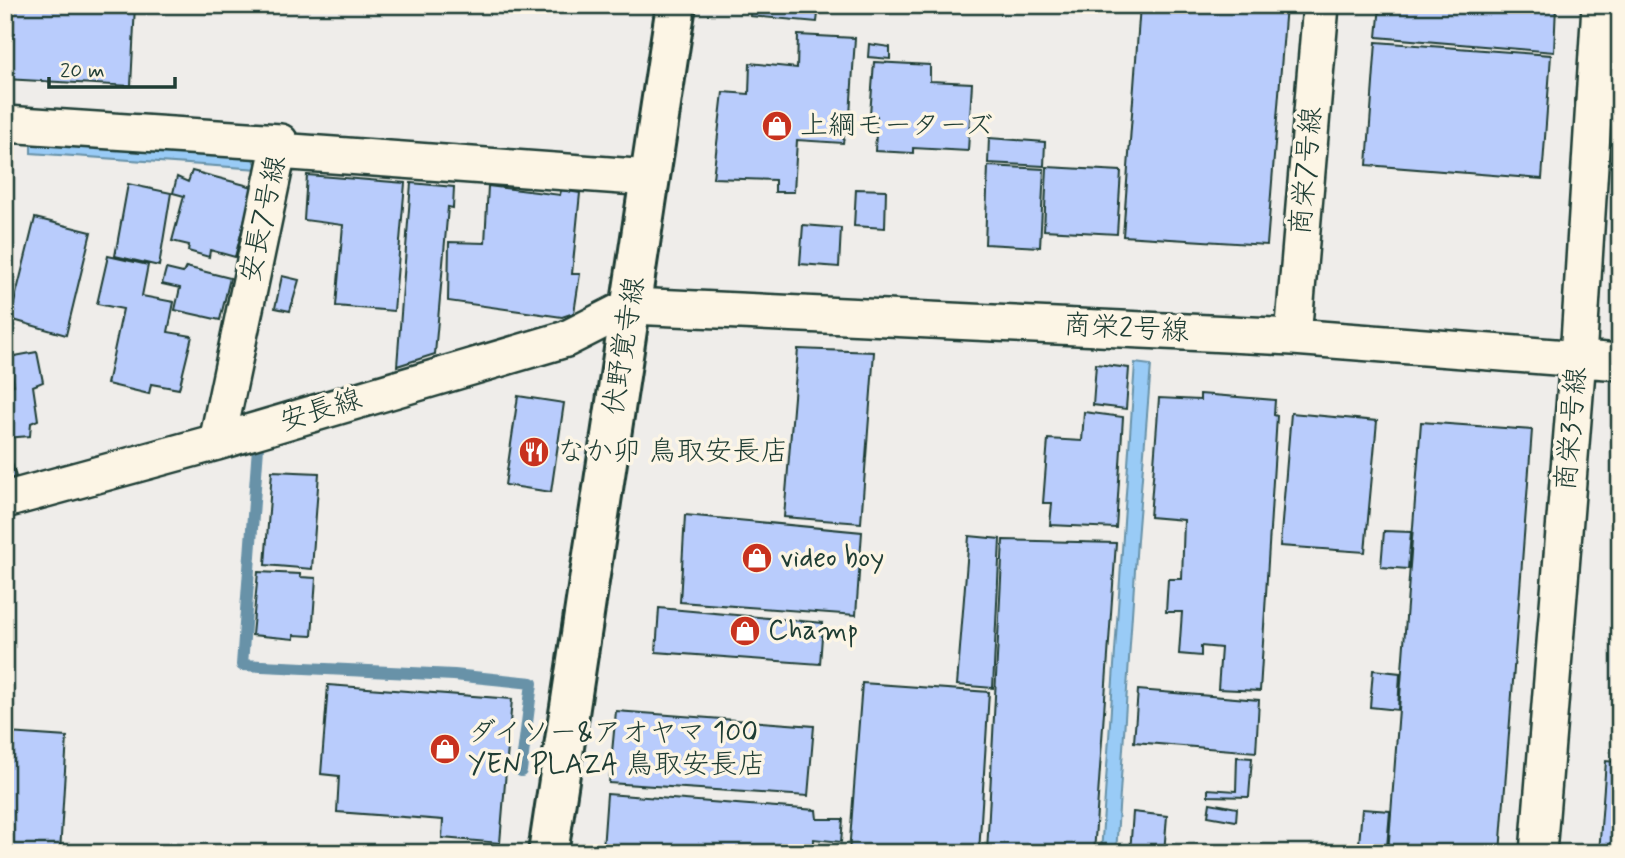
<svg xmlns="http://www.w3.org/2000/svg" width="1625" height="858" viewBox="0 0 1625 858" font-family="Mynerve,'Klee One',sans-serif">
  <rect width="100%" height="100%" fill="#efedea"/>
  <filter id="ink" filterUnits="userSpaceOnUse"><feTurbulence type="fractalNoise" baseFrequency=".0143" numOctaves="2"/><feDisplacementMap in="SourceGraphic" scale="14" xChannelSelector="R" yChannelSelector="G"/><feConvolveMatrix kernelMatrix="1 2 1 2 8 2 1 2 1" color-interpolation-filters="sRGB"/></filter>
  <g filter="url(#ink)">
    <path fill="#99cbf6" stroke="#6892a8" stroke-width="2" d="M31,139L249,154L260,169L31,153Z
      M1135,363L1151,365L1137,540L1116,853H1101Z"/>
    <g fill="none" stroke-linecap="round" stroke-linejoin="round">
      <path stroke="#6892a8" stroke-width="12" d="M258,447L242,665L454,675L532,683L521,771"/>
    </g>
    <path fill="#b9ccfc" stroke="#1f3d34" stroke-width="2" d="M5,5H135L131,86L5,79Z
      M751,5H819L817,22L750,16Z
      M1140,5H1286L1267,245L1123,236Z
      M1380,5H1556L1554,52L1377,37Z
      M798,35L855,38L849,131L845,130L843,143L797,140L794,192H775V180L713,178L723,92L749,94L750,63L797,68Z
      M1376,42L1551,55L1542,179L1367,165Z
      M869,44L890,47V59L868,57Z
      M874,62L930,65V81L972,83L968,151L913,148V153L875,151L877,116L870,115Z
      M989,138L1045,142L1044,166L988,163Z
      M988,166L1044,169L1040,247L985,244Z
      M1047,167L1121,171L1117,234L1044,230Z
      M192,171L253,187L235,257L210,250L209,257L188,251L189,245L172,241L184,196L173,193L177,177L188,182Z
      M307,175L405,183L394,311L336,306L343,225L304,220Z
      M411,183L454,187L453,208L448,207L435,354L397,366Z
      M128,184L171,193L159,266L115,256Z
      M488,186L560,195L561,190L580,193L572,274H580L574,313L562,317L448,301L449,242L485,243Z
      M856,189L886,190L885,228L854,226Z
      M35,218L91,232L66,335L10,319Z
      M803,225L841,228L839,267L800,264Z
      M108,256L148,265L142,296L174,302L168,332L192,336L179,389L151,384L149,394L107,384L123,309L97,304Z
      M186,267L230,278L220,320L175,310L180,288L162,284L166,269L183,273Z
      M282,276L299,280L290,311L275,308Z
      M798,349L874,352L861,523L784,517Z
      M37,352L43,382L33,386L38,420L31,423L30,436L5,438V387L14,385L9,357Z
      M1096,364L1129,368L1126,409L1093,405Z
      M1200,394L1275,400L1274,415L1277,416L1260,691L1218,689L1221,648L1201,646V656L1179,654L1182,612H1166L1168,579H1182L1184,520L1150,517L1159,398L1200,400Z
      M518,396L564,403L551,492L505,485Z
      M1084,412L1123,417L1116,528L1050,525L1052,503H1043L1048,439L1082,441Z
      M1291,413L1377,421L1365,552L1280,546Z
      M1421,422L1532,430L1500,853H1388Z
      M8,449L16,477L5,481V450Z
      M272,471L319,473L312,569L265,565Z
      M685,515L862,532L856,615L680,602Z
      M1384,531L1411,532L1408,569L1381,567Z
      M969,536L1000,539L993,688L957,685Z
      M1003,540L1116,543L1094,853H987Z
      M258,572L300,574V577L316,578L312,636L294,635V639L252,635Z
      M659,608L823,623L820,664L656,652Z
      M1373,670L1400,673L1398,710L1370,707Z
      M862,683L989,692L979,853H849Z
      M328,685L512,699L500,843L442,838L443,820L337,812L339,776L321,774Z
      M1138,690L1259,700L1256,752L1134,742Z
      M616,711L814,726L808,796L609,783Z
      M8,733L67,737L60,853H5V780Z
      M1618,739H1620V853H1599L1606,761L1616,762Z
      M1237,757L1252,758L1249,797L1208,796V789L1236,791Z
      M607,794L816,810L817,819H843L841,842L814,839L813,853H643L603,849Z
      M1210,803L1237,808L1236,821L1208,816Z
      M1362,809L1390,811L1387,847L1359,844Z
      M1133,812L1167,816L1164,853H1130Z"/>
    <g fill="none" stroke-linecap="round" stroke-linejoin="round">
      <g stroke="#1f3d34" stroke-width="40">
        <path id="minor" d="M5,124L280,142L217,442
          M278,151L650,178
          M1293,337L1321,5
          M5,500L217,442L566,339L631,306L1293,337L1620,362
          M1538,853L1578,358L1600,5"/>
      </g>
      <g stroke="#1f3d34" stroke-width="44">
        <path id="secondary" d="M548,853L676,5"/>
      </g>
      <use href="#minor" stroke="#fcf5e5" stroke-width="35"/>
      <use href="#secondary" stroke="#fcf5e5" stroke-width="38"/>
    </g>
  </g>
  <defs>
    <g id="shop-disc" transform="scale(1.575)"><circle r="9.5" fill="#c8321e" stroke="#fcf5e5"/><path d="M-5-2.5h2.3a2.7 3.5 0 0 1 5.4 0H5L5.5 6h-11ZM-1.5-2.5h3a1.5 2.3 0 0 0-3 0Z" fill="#fff"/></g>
    <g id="restaurant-disc" transform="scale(1.575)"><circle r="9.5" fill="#c8321e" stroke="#fcf5e5"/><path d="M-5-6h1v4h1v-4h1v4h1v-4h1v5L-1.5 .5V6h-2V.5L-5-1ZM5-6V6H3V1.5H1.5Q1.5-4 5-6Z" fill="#fff"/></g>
  </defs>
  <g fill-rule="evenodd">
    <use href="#shop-disc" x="777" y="126"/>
    <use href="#restaurant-disc" x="534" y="452"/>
    <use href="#shop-disc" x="757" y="558"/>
    <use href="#shop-disc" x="745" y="631"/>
    <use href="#shop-disc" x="445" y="749"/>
  </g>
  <g text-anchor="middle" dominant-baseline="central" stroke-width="7" stroke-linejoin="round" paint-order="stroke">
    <g font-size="28" fill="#1f3d34" stroke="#fcf5e5" text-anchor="start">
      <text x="800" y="126">上綱モーターズ</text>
      <text x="557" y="452">なか卯 鳥取安長店</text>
      <text x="780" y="558">video boy</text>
      <text x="768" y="631">Champ</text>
      <text x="468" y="733">ダイソー&amp;アオヤマ 100<tspan x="468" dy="32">YEN PLAZA 鳥取安長店</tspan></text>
    </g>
    <g font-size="28" fill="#1f3d34" stroke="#fcf5e5">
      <text transform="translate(1307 171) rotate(-85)">商栄7号線</text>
      <text transform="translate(264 219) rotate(-78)">安長7号線</text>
      <text transform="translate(1126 329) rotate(3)">商栄2号線</text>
      <text transform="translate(625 346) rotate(-81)">伏野覚寺線</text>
      <text transform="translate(321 411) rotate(-17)">安長線</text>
      <text transform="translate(1572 429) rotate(-85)">商栄3号線</text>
    </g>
  </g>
  <rect width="1625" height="858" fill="none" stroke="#fcf5e5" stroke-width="28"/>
  <rect x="14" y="14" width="1597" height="830" fill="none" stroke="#1f3d34" stroke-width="2.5" filter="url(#ink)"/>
  <path d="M49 77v10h126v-10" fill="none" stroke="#1f3d34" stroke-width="3.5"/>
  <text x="60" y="77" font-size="21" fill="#1f3d34" stroke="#fcf5e5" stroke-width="5" paint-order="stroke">20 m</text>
</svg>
